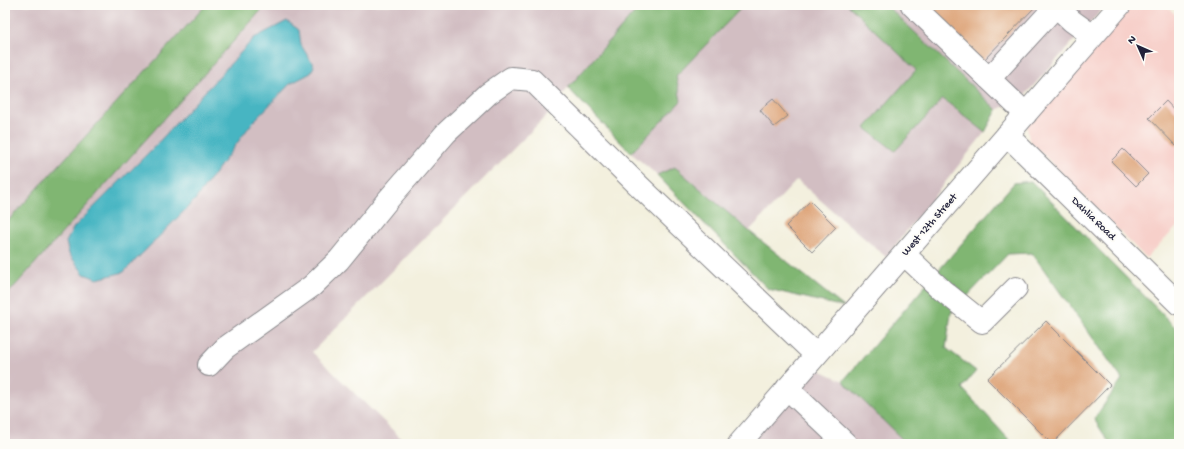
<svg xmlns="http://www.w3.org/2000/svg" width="1184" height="449" viewBox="0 0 1184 449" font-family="'Gochi Hand',sans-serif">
  <rect width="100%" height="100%" fill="#fdfcf7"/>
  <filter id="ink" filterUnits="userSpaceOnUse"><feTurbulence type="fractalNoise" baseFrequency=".025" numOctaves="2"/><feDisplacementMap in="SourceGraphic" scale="8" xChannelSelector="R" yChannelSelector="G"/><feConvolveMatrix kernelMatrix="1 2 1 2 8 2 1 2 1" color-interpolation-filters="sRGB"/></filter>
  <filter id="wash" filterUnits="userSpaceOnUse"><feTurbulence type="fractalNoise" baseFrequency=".012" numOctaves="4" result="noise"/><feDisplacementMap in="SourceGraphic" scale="16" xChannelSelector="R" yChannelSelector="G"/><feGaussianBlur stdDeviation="0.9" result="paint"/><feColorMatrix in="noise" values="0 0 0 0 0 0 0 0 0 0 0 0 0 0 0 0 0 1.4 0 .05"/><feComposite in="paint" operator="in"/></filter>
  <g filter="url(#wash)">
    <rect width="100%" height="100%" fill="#f3f0de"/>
    <path fill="#f7d0ca" d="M1132,5H1164L1179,17V225L1146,258L1029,140L1027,125Z"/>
    <path fill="#d2bec2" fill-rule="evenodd" d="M5,5H206L5,224Z
      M266,5H641L568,88L549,113L312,352L407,444H5V297ZM299,30L301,45L314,66L311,73L290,84L252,123L195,200L74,227L155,146Z
      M744,5H848L916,70L865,128L895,151L943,99L985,132L886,257L797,180L749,231L676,168L657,175L631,153L681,101L676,76Z
      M886,5H1106L1025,95L997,110Z
      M815,368L843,381L907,444H749Z"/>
    <path fill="#80b672" stroke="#516c56" d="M206,5H266L5,297V224Z
      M641,5H744L676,76L681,101L631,153L568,88Z
      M848,5H886L997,110L985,132L943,99L895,151L865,128L916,70Z
      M675,167L749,231L844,307L768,289L657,175Z
      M1031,181L1179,331V444H1110L1094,419L1122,379L1032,253L1008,254L951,313L946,348L976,371L962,388L1013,444H907L843,381L1014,183Z"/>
    <path fill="#47b5c2" stroke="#346c7e" d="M287,21L299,30L301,45L314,66L311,73L290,84L252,123L195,200L124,272L97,279L84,274L69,254L66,242L74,227L155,146L254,38Z"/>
    <g id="blocks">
      <path fill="#dda276" d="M923,5H1030L1034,8L982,62Z
        M773,99L788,116L774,127L760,110Z
        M1166,101L1179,115V143L1176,146L1149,118Z
        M1123,149L1148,174L1136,186L1111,161Z
        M810,201L836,227L812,252L786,226Z
        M1046,321L1110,385L1052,444L987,379Z"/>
    </g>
  </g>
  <g filter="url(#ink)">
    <use href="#blocks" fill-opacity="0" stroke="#8a898c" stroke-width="1"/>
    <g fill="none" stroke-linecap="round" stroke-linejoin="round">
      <g stroke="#8a898c" stroke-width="24">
        <path id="minor" d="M912,5L1026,114
          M1055,5L1072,21L1093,36
          M989,79L1056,6
          M1007,135L1179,304
          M904,254L942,290L982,322L1016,288
          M209,365L225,348L312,286L339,260L387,201L446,133L488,94L511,78L532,80L635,182L816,355
          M787,388L846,444
          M739,444L1120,5"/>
      </g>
      <use href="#minor" stroke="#fff" stroke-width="22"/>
    </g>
  </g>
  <g text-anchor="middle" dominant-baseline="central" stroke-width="4" stroke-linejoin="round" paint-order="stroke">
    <g font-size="11" fill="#22223b" stroke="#fdfcf7">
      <text transform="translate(1093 219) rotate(44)">Dahlia Road</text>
      <text transform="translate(930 225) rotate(-49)">West 12th Street</text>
    </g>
  </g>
  <rect width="1184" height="449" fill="none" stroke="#fdfcf7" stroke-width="20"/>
  <g transform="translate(1138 46) rotate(315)" stroke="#fdfcf7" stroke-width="3" paint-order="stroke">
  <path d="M0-3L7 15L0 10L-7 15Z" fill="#22223b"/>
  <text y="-6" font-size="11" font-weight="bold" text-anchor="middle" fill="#22223b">N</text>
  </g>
</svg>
